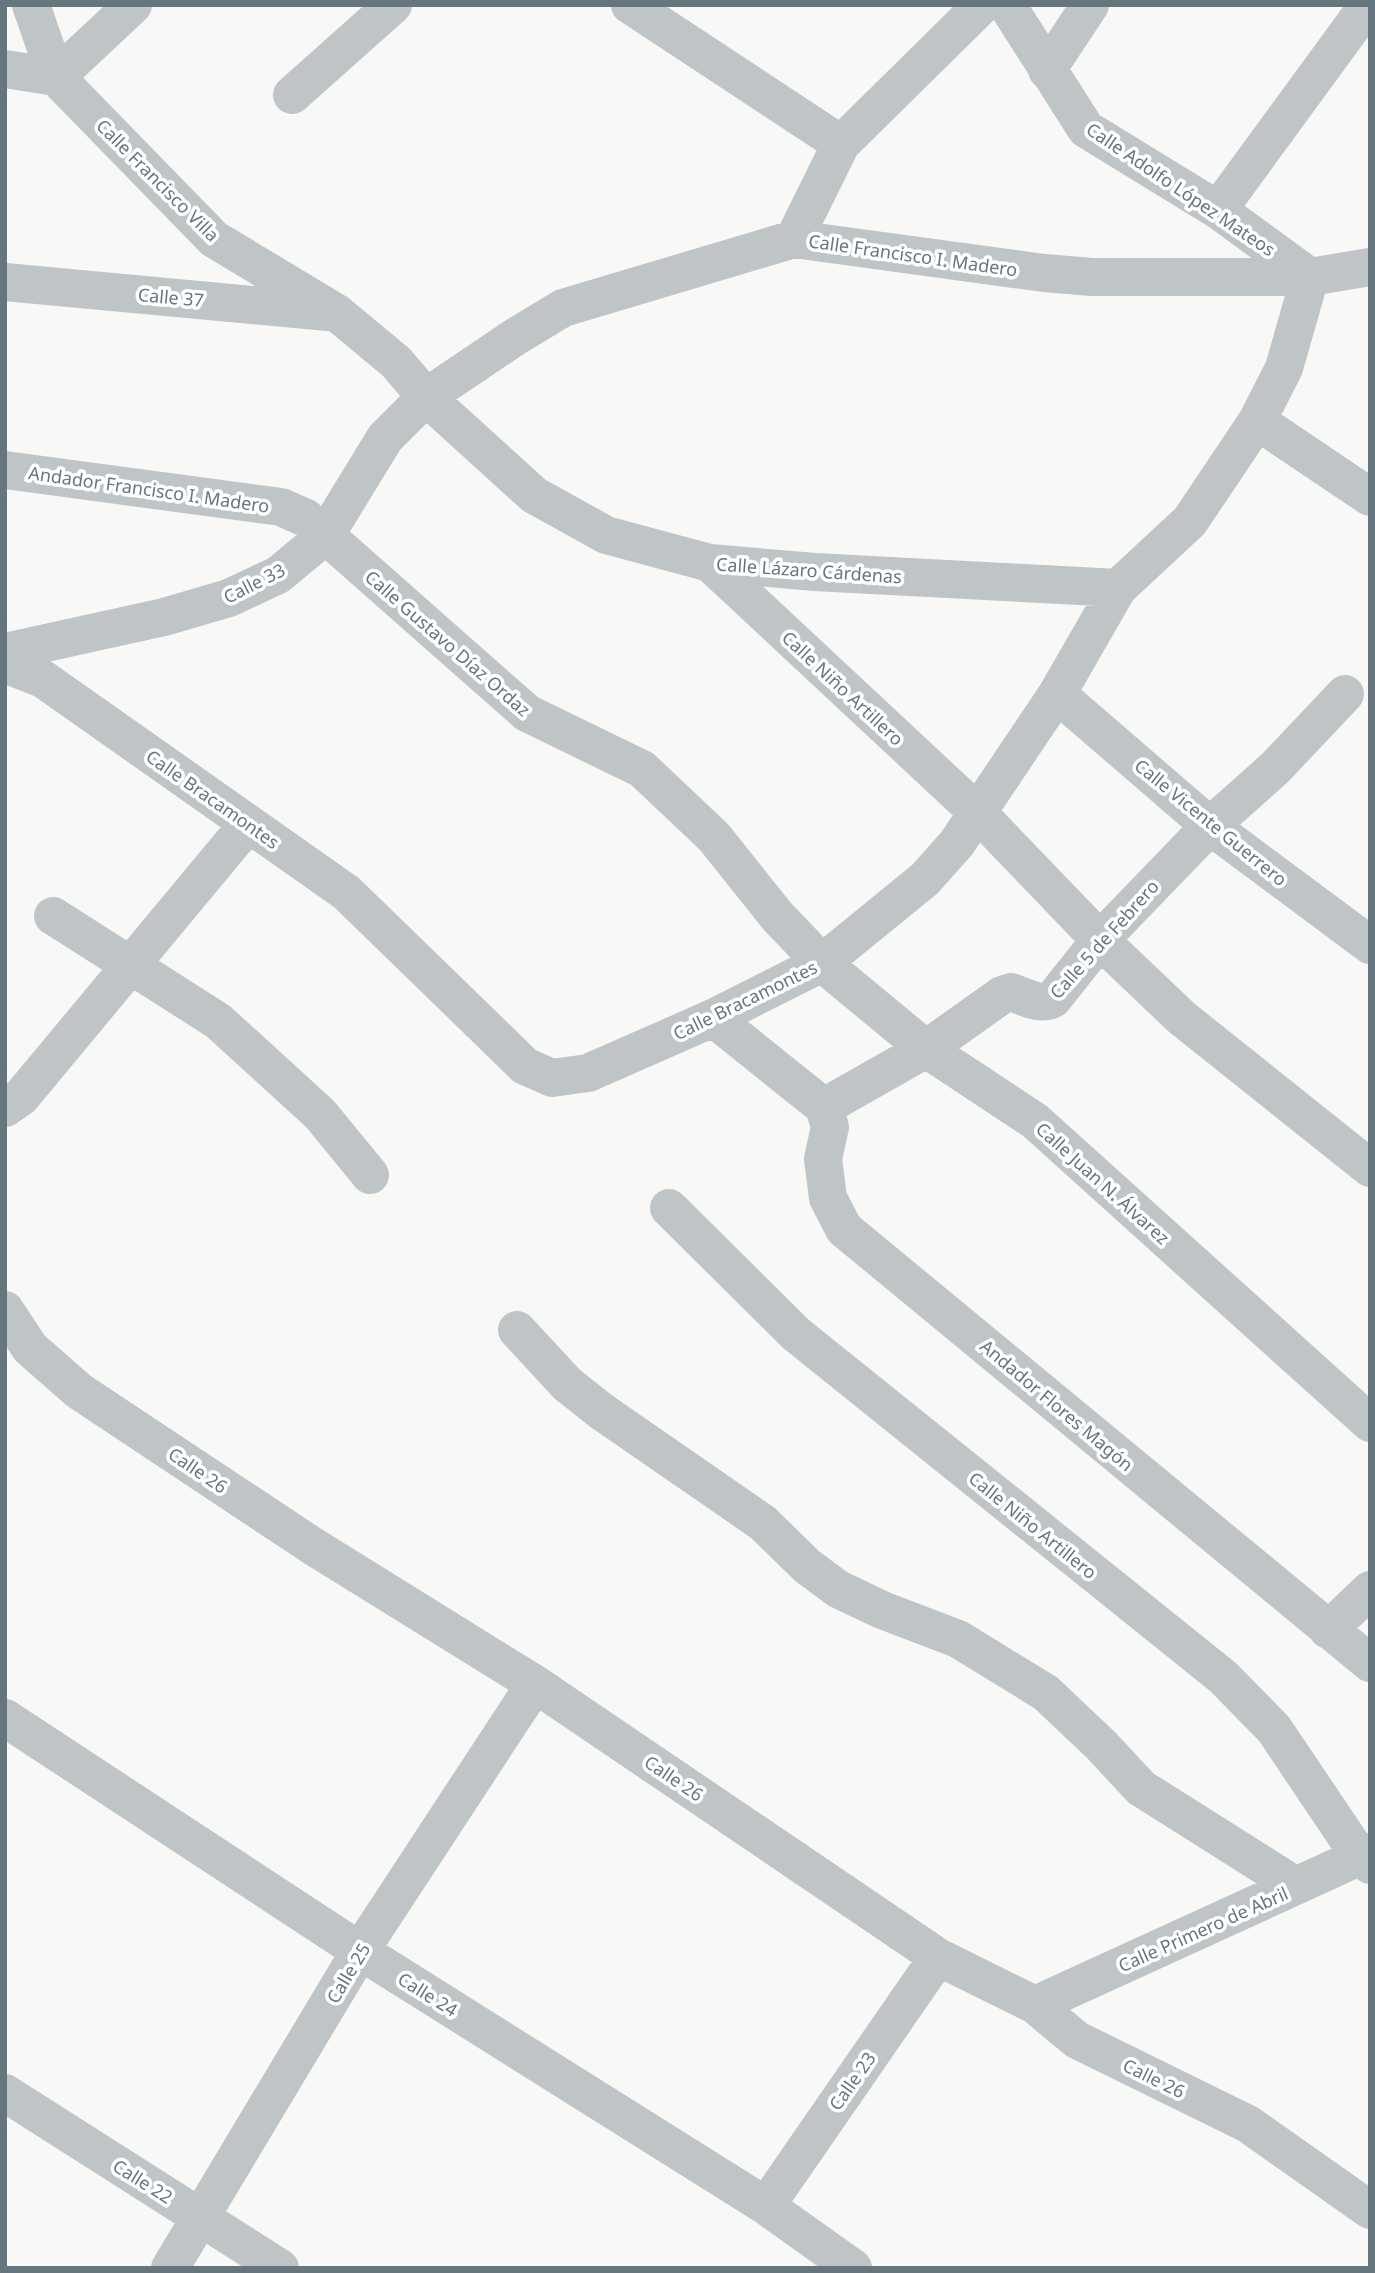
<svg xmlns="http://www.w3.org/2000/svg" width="1375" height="2273" viewBox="0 0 1375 2273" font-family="'Noto Sans',sans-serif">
  <rect width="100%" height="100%" fill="#f8f8f6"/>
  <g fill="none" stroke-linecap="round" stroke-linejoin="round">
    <path stroke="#bfc4c7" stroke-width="38" d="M31,5L56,77L214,239L337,313L396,362L426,397L534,495L606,535L710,563L815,572L1118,588
      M630,5L841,144
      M1007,5L1086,129L1218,210L1310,277
      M5,69L56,77L133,5
      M1047,70L1090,5
      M292,95L393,5
      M1218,210L1368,5
      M794,239L841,144L982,5
      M5,282L328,312
      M1257,421L1370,497
      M5,470L281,507L306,518L527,713L642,769L714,837L777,916L822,963L926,1049L1035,1121L1370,1423
      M710,563L977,812L1100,940L1182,1018L1370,1168
      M5,652L164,617L229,598L278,575L325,536L385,438L426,397L515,337L563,308L794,239L1044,273L1092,277H1310L1370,267
      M5,664L43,679L347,893L525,1066L552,1078L588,1073L713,1018L822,963L925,879L957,843L1057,694L1118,588L1190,521L1257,421L1284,368L1310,277
      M1057,694L1210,826L1370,945
      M53,916L218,1021L320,1114L370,1175
      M713,1018L824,1107
      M824,1107L830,1127L823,1159L828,1198L844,1229L1370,1663
      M824,1107L926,1049L1002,995L1011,992C1026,997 1038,1006 1053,999L1100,940L1210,826L1275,768L1345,694
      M5,1108L21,1097L248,824
      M669,1208L796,1334L1223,1677L1274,1729L1360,1857L1370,1865
      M5,1310L30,1348L79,1391L311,1545L535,1684L938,1957L1035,2005L1077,2040L1248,2124L1370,2210
      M517,1330L567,1384L601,1411L763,1523L807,1566L838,1589L882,1610L958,1639L1046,1693L1101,1745L1141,1788L1296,1886
      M1328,1630L1370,1590
      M5,1718L360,1951L766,2206L853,2268
      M1035,2005L1370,1852
      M5,2093L280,2268
      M766,2206L938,1957
      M170,2268L360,1951L535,1684"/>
  </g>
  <g text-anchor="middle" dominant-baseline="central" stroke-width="7" stroke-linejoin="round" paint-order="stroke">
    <g font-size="18" fill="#65767f" stroke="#fff">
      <text transform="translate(158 180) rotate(45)">Calle Francisco Villa</text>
      <text transform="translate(1181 189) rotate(34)">Calle Adolfo López Mateos</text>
      <text transform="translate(913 255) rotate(8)">Calle Francisco I. Madero</text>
      <text transform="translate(171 297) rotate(5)">Calle 37</text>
      <text transform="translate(149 489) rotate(8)">Andador Francisco I. Madero</text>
      <text transform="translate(809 570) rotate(4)">Calle Lázaro Cárdenas</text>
      <text transform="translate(254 583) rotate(-27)">Calle 33</text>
      <text transform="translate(448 643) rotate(41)">Calle Gustavo Díaz Ordaz</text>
      <text transform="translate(843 688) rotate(43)">Calle Niño Artillero</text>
      <text transform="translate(213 799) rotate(35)">Calle Bracamontes</text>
      <text transform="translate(1211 822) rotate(39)">Calle Vicente Guerrero</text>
      <text transform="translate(1104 939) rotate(-48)">Calle 5 de Febrero</text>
      <text transform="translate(745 1000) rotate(-26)">Calle Bracamontes</text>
      <text transform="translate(1103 1183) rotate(42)">Calle Juan N. Álvarez</text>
      <text transform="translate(1057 1405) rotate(40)">Andador Flores Magón</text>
      <text transform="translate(198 1470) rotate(34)">Calle 26</text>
      <text transform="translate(1033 1525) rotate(39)">Calle Niño Artillero</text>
      <text transform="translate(674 1778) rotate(34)">Calle 26</text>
      <text transform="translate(1203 1929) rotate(-24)">Calle Primero de Abril</text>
      <text transform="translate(348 1973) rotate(-59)">Calle 25</text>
      <text transform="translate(428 1994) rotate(32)">Calle 24</text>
      <text transform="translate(1154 2078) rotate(26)">Calle 26</text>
      <text transform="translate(852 2081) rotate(-55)">Calle 23</text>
      <text transform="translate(143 2181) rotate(32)">Calle 22</text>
    </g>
  </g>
  <rect width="1375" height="2273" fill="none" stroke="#65767f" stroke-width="14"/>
</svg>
